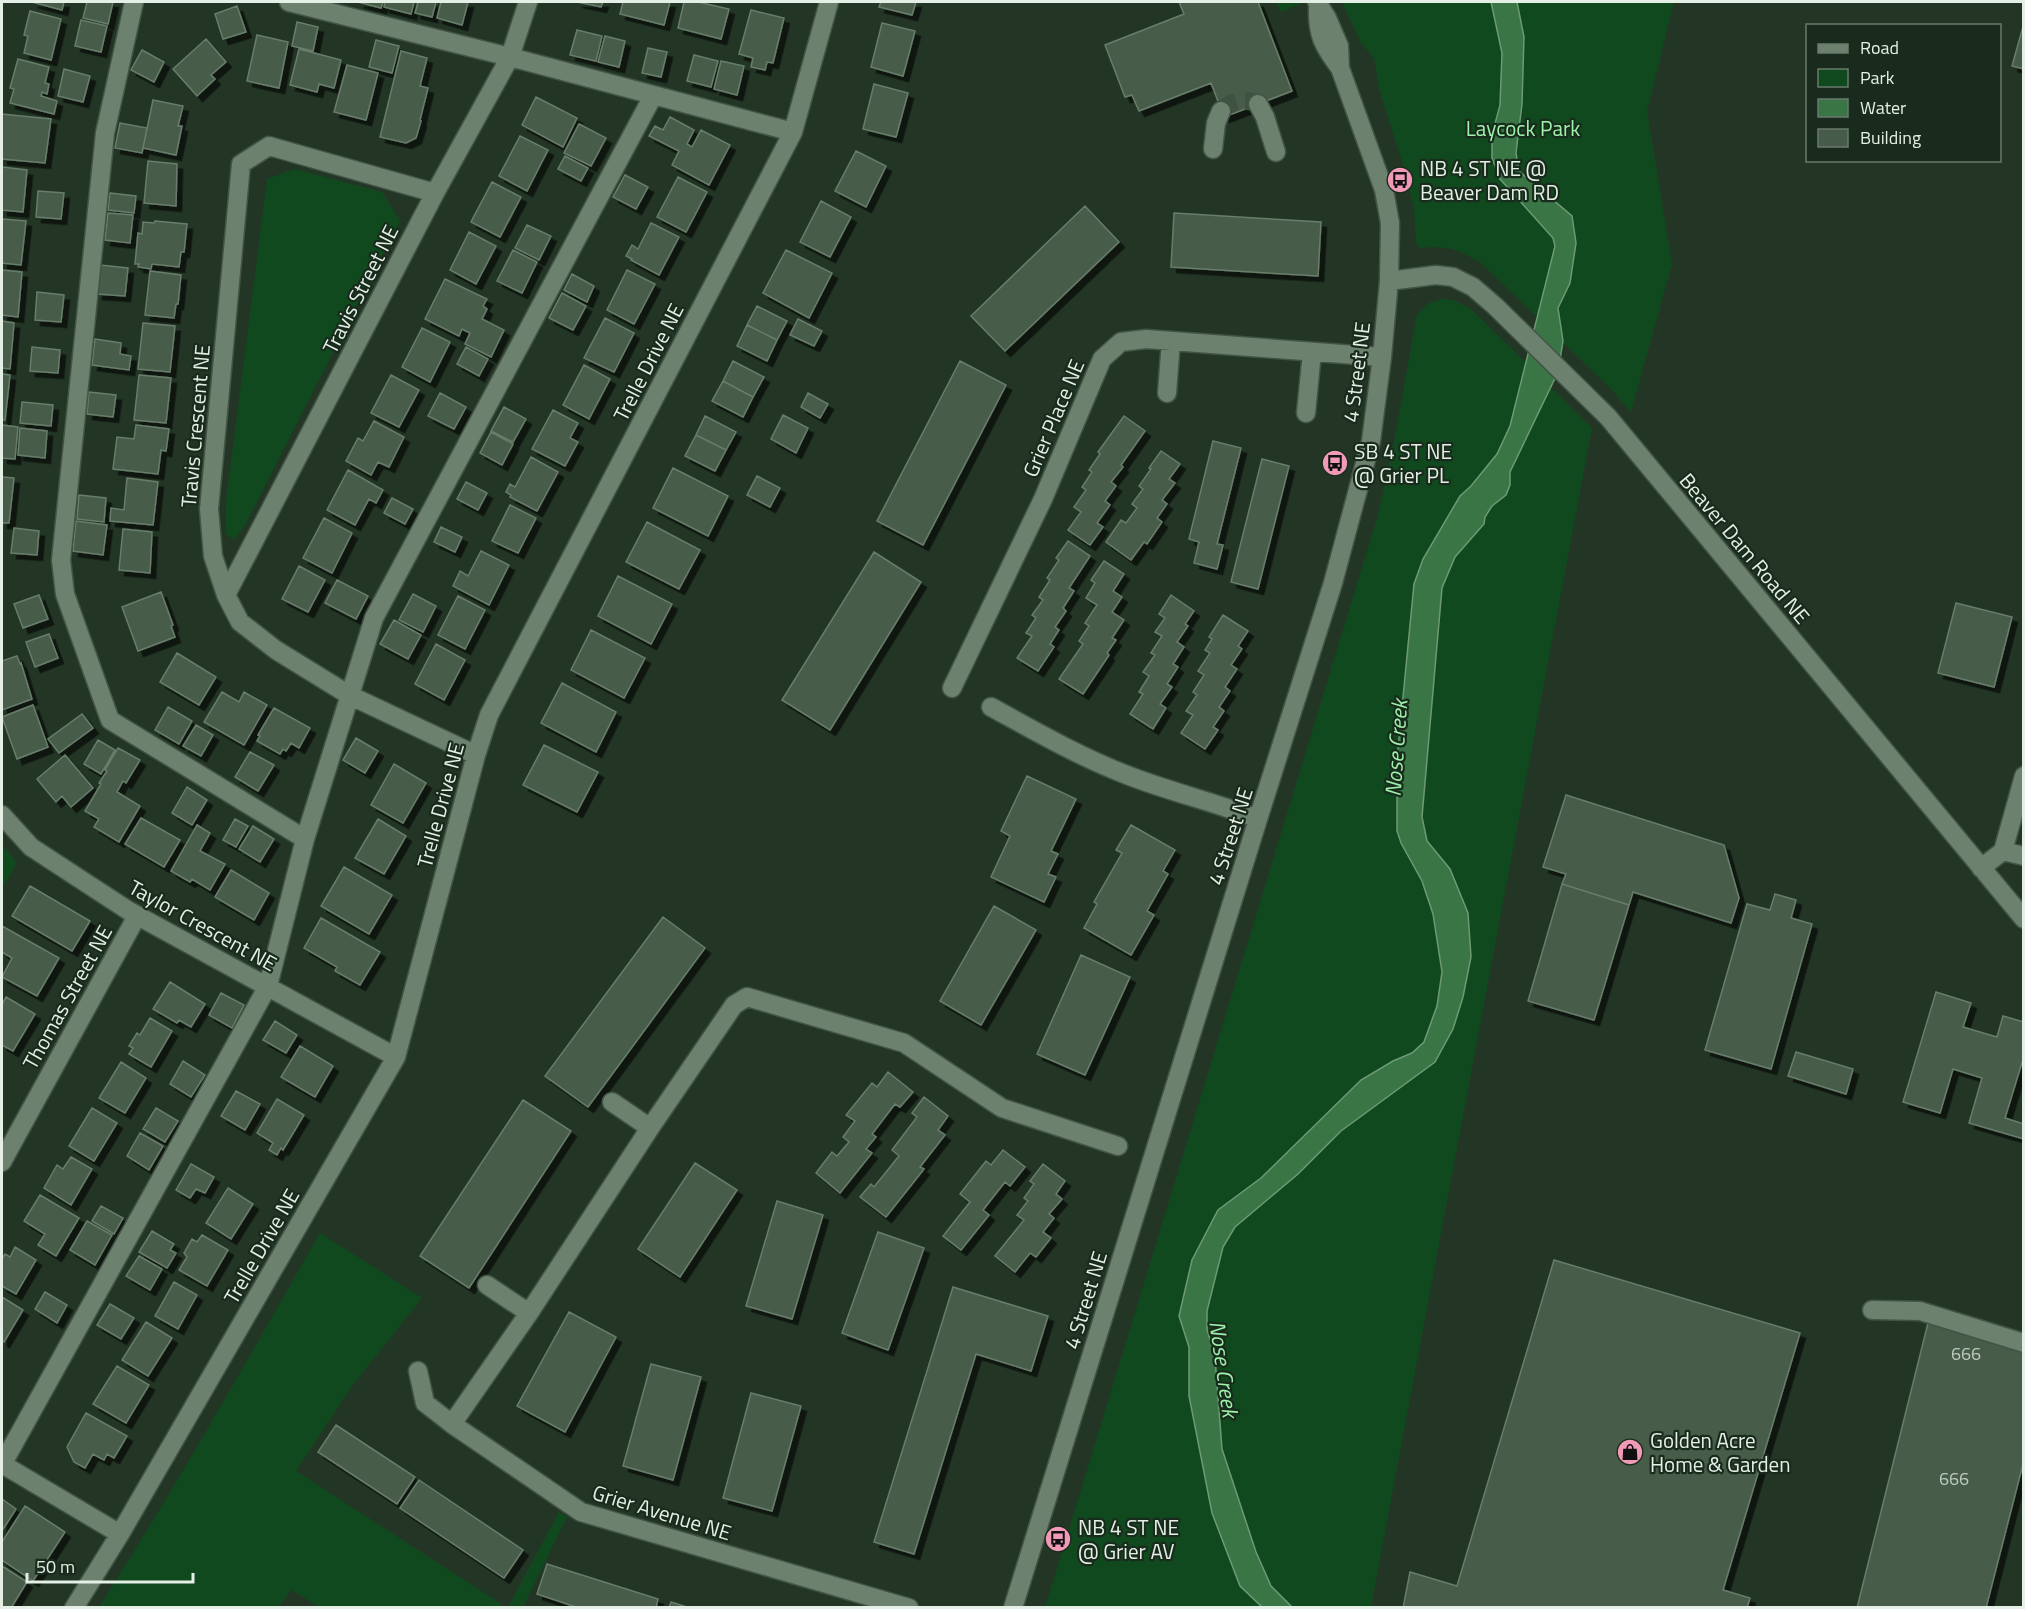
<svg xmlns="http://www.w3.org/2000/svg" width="2025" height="1609" viewBox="0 0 2025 1609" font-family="'Titillium Web',sans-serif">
  <defs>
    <filter id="shadow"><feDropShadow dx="5.5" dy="5.5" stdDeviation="0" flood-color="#0009"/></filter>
  </defs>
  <rect width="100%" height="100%" fill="#233625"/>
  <path fill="#11491f" d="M1276,2H1300V4L1281,12Z
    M1342,2H1674L1647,111L1672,264L1631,412L1611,389L1481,263C1454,248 1450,246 1420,248L1416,244L1414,210L1406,174L1379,89L1374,58L1361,43Z
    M294,169L382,192L400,221L245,525L234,540L226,534V502L267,179Z
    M1443,299L1453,300L1470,308L1592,428L1371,1607L1045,1608L1378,515L1394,441L1417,314L1429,303Z
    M2,844L17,863L2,889Z
    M320,1233L422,1298L352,1386L296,1471L506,1607H319L291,1590L279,1607H99C177,1485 248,1359 320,1233Z
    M559,1512L567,1517L523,1607H508Z"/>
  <path fill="#3a7545" stroke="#6d9a75" stroke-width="1.5" d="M1491,2H1517L1524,37L1522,104L1516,153L1519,171L1572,216L1576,243L1570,283L1558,308L1563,341L1558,372L1510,472V485L1506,495L1492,506L1485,517L1484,524L1455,557L1442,588L1422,817L1427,841L1450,869L1468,913L1471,957L1463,997L1453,1029L1435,1062L1341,1131L1298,1174L1235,1227L1223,1247L1207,1311V1329L1215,1358L1222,1449L1256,1552L1271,1586L1292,1607H1262L1240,1586L1212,1513L1189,1396V1347L1179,1316L1192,1260L1218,1210L1261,1178L1361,1080L1393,1061L1412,1053L1424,1042L1437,1006L1442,972L1433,914L1422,881L1401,843L1397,831V759L1414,584L1423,559L1460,496L1471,486L1497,454L1510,426L1555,246L1553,238L1500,179L1492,158V135L1500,105L1502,53Z"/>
  <path fill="#475b4a" stroke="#687d6b" stroke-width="1.5" filter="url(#shadow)" d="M32,2H64L62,10Z
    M87,2H113L108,24L83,18Z
    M358,2H383L381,8Z
    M385,2H414L411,14L384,7Z
    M418,2H436L432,17L415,13Z
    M441,2H468L462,25L437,18Z
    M577,2H603L601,7Z
    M623,2H670L664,25L620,14Z
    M684,2H698L729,9L721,39L678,28Z
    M881,2H916L912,15L879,7Z
    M1179,2H1258L1292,91L1224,117L1211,83L1139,111L1132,95L1125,97L1105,45L1184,14Z
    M237,6L246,32L223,39L215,14Z
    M751,10L784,18L773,63L767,62L765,70L751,67L753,58L739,54Z
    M30,11L61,19L51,60L24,53L28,36L24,35Z
    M81,20L107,26L101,52L75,46Z
    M297,22L318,27L313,51L292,46Z
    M882,23L915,31L903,76L871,67Z
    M2024,23V69L2012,66Z
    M577,30L602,36L596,61L570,55Z
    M257,35L288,42L279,88L247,81Z
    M605,36L625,41L619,67L598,62Z
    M206,39L226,62L211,75L215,79L197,96L173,69Z
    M376,40L399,46L392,73L369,67Z
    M648,48L667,52L661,77L642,73Z
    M299,49L341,60L334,88L319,84L317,92L290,85Z
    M142,50L164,62L154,82L131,70Z
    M401,51L427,58L420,86L428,88L420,120L421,121L416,138L406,143L380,137Z
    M694,55L718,61L711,87L687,81Z
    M18,59L49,67L45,83L49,84L47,94L42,92L41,96L57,101L54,114L10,103L14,89L10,88Z
    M721,61L744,66L737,95L714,89Z
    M347,65L378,73L366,120L334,112Z
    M64,69L90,76L83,102L58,96Z
    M874,84L908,93L896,137L863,129Z
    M536,97L577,118L563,147L522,125Z
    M153,100L183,106L178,126H182L176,155L143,148Z
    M2,114L51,119L45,163L2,159Z
    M670,117L694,130L687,144L692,147L701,130L730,145L709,185L672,165L679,151L649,136L655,126L663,130Z
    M120,123L147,128L142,153L115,148Z
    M579,124L606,138L591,166L564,153Z
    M520,136L548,150L527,191L499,176Z
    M856,151L886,166L866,207L835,191Z
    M565,156L588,168L581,181L558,169Z
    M148,161L177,164L176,206L144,203Z
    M2,167L27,170L23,212L2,210Z
    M625,175L648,187L636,209L613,197Z
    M678,177L707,192L686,232L657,217Z
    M492,182L521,197L500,237L471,222Z
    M38,191L64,193L61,219L36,217Z
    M110,193L136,196L134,213L108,210Z
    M821,201L851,217L830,257L800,242Z
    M1085,206L1119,242L1005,351L971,316Z
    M108,213L133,215L130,243L105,240Z
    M1174,213L1321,222L1318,276L1171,267Z
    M2,219L26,221L21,265L2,263Z
    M155,221L187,224L184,252H181L179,267L152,264L151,269L138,267L139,264H135L138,233L142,234L143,222L154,223Z
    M651,223L679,237L659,275L631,260L632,259L626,256L632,245L638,249Z
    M527,225L551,236L539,260L515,248Z
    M469,232L496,246L476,284L450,270Z
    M513,250L537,262L522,293L497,281Z
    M786,250L832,273L809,318L763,293Z
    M100,265L128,268L125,296L97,294Z
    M2,270L22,272L18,317L2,315Z
    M627,270L655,284L634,324L607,310Z
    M150,271L181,275L178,304H176L174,318L145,315Z
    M572,274L594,286L587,302L564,290Z
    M445,279L487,299L483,306L487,309L482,319L504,330L491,357L465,344L470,333L462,329L459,336L425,319Z
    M37,292L64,295L61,322L35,320Z
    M562,293L586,306L573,330L549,318Z
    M757,306L787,321L777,340L747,325Z
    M605,318L634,333L614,372L584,358Z
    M798,319L822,331L814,346L790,335Z
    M2,321L14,323L10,369L2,368Z
    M143,323L175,326L170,372L138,369Z
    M747,325L777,340L767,361L737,346Z
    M422,328L450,342L430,382L402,367Z
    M95,339L121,343L120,354L131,356L129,370L92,365Z
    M32,347L60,350L58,373L30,371Z
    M466,347L488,359L479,376L457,364Z
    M733,361L764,377L753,397L723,381Z
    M960,361L1006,385L923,545L877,521Z
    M584,365L610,379L589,419L563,405Z
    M2,374L10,375L5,420H2Z
    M139,375L171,378L166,423L134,420Z
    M391,375L419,390L399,427L371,413Z
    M723,381L753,397L743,417L712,401Z
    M89,392L116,395L113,417L87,414Z
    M440,393L466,407L454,429L428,416Z
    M808,393L828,404L820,418L801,407Z
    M22,402L53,405L51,426L20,423Z
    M504,407L526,419L513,442L491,431Z
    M553,410L578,423L570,438L578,442L565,466L532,449Z
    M783,415L808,428L796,453L771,439Z
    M705,416L736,432L726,450L696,435Z
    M1124,416L1145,431L1121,465L1123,467L1111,482L1116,486L1105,501L1110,505L1097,523L1103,527L1090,545L1068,530L1081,512L1074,507L1086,490L1082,487L1092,472L1089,470L1100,454L1098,452Z
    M374,421L404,437L389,467L378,462L371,475L346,461L358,438L363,441Z
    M2,425L18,427L15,459L2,458Z
    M136,425L169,429L166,451L161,450L158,474L113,469L117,437L134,439Z
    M20,428L47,431L45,458L18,455Z
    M491,432L513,444L502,465L480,453Z
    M696,435L726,450L715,471L685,456Z
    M1213,441L1241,448L1217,544L1223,545L1217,569L1194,563L1199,542L1189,539Z
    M1161,451L1180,464L1169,479L1175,483L1162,500L1167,504L1157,518L1162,522L1147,544L1144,542L1131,560L1106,542L1121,520L1126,523L1137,508L1132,504L1143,489L1139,486L1151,469L1149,468Z
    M531,457L558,472L537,511L510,497L511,495L506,492L510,484L515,487Z
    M1262,459L1289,466L1258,589L1231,582Z
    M673,468L728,496L708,536L653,508Z
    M348,470L383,490L376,503L369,499L355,525L327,510Z
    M757,476L780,488L770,507L747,495Z
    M2,477L14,478L9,523H2Z
    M127,478L158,482L153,525L110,521L111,508L124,510Z
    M466,482L487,493L478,510L457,499Z
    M79,495L106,498L104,522L77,519Z
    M392,498L413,509L405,524L384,513Z
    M510,505L536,518L518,553L492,541Z
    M324,518L352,533L332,573L303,558Z
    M76,521L107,525L103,555L73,551Z
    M647,522L700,550L679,589L626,562Z
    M441,527L462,537L455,552L434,542Z
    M14,528L39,531L37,555L11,553Z
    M123,529L152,532L150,573L119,570Z
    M1068,541L1090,556L1069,588L1074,591L1063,608L1066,611L1055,627L1059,630L1050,644L1054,647L1038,671L1017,658L1032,636L1026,633L1036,618L1032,615L1043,600L1039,597L1050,580L1047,578L1059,560L1056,558Z
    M481,551L509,565L489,605L453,586L460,571L468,576Z
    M874,552L921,582L830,730L782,700Z
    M1104,561L1124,574L1113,591L1122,597L1112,612L1124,620L1112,638L1116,640L1107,653L1109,655L1083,694L1059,679L1083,644L1079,641L1089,626L1085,623L1097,605L1086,598L1095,583L1091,580Z
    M299,566L325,580L308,612L282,599Z
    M618,576L672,604L651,644L598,616Z
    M337,580L368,596L356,619L325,603Z
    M161,592L173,625L171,626L175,637L138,651L122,607Z
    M413,594L436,606L423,632L399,620Z
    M39,595L48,619L23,628L14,604Z
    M1171,595L1194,611L1185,624L1188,626L1177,642L1184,647L1173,664L1178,667L1167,684L1172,687L1160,704L1166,708L1153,729L1130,714L1143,694L1139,692L1149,676L1143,672L1155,655L1151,653L1162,636L1155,632L1165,618L1159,614Z
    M458,596L485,610L465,649L438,635Z
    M1956,603L2012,617L1994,687L1938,673Z
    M1223,615L1248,631L1238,646L1242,649L1231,665L1237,669L1225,687L1230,691L1219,707L1224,711L1213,727L1218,730L1205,749L1181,733L1193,715L1186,711L1197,695L1193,692L1204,675L1198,671L1210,653L1205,650L1212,639L1209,637Z
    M394,620L421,635L408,659L380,644Z
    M591,630L645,658L624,698L571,670Z
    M49,634L58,658L35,667L26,642Z
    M436,644L465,660L444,700L415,684Z
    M177,653L216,677L199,705L160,682Z
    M17,656L20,664L21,663L32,699L2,710V661Z
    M562,683L616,712L596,752L541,723Z
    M222,692L239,702L244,692L267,705L244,745L204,722Z
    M33,705L48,747L17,759L2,717Z
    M168,707L192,721L179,744L155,730Z
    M274,708L310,728L299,748L291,743L286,751L283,749L280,754L257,741L260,736L258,735Z
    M82,714L93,728L59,753L48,739Z
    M196,725L213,735L201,756L183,746Z
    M356,738L378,751L365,773L343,760Z
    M98,740L115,750L101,774L84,764Z
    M544,745L598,772L577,812L523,785Z
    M118,748L140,760L126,783L123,781L117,792L140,806L119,842L94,827L99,819L85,811L101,784L99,783L107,771L105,770Z
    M250,752L274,765L258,791L235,777Z
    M65,755L93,788L71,807L62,796L56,802L37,779Z
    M394,764L426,783L403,823L371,805Z
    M1027,776L1076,799L1051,851L1058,854L1048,874L1056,877L1044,902L991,877L1010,836L1001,831Z
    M187,787L207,800L192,825L172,813Z
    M1566,795L1724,845L1739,898L1731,923L1633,892L1629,905L1562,884L1566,874L1543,867Z
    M141,818L180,840L164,867L125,844Z
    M235,819L248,826L236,847L223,840Z
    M378,819L406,836L384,874L355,858Z
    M197,825L210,833L200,851L225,864L210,890L192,879L190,882L171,871Z
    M1131,825L1175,850L1163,871L1168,874L1147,911L1154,915L1131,955L1084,928L1097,904L1094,902L1122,853L1116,850Z
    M253,826L274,839L260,862L239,849Z
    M344,867L392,895L369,934L321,906Z
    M231,870L269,893L254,920L215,897Z
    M1562,884L1629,905L1594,1020L1528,1001Z
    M30,886L90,921L72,951L12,916Z
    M1775,894L1796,900L1791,918L1812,924L1771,1069L1705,1050L1747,904L1770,910Z
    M994,906L1036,930L981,1025L940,1001Z
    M663,917L705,948L588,1107L545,1076Z
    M321,918L380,952L360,985L335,971L337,967L304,948Z
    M2,926L59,958L37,996L2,977L12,958L2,952Z
    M1081,955L1130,977L1085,1075L1037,1054Z
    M170,982L205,1004L191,1027L179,1020L177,1023L153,1009Z
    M1936,992L1971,1003L1963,1027L1997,1037L2003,1016L2024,1022V1056L2005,1118L2024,1124V1139L1969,1123L1982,1078L1953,1069L1940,1113L1903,1102Z
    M221,993L244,1005L232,1028L209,1015Z
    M6,997L35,1014L13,1051L2,1045V1005Z
    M150,1018L172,1031L151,1067L129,1054L133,1048L129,1046L137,1033L140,1035Z
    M275,1021L297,1035L286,1053L263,1040Z
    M300,1046L333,1066L315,1097L281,1077Z
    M1796,1052L1853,1069L1846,1094L1788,1076Z
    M183,1061L205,1075L191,1097L170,1084Z
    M121,1062L146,1078L125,1113L99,1098Z
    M888,1072L913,1092L900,1107L895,1104L872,1134L876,1137L866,1149L872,1153L840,1193L816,1173L832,1152L837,1156L849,1142L843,1137L855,1121L846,1115L872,1083L877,1087Z
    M236,1091L260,1104L245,1130L221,1116Z
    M924,1097L948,1116L938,1130L945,1135L920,1167L924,1169L886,1217L860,1197L871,1184L874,1187L899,1156L892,1150L917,1117L912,1113Z
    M277,1099L304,1115L283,1150L281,1148L277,1155L269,1150L273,1143L257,1133Z
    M523,1100L571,1131L469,1288L420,1256Z
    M92,1108L117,1123L94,1161L69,1146Z
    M156,1108L178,1121L165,1142L143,1129Z
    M140,1133L163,1146L149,1170L127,1156Z
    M1003,1150L1025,1167L1010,1186L1005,1182L983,1210L989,1215L961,1250L943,1236L970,1202L960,1194L986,1161L991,1165Z
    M71,1157L92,1169L71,1205L44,1188L57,1165L63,1169Z
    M695,1163L737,1190L680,1277L638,1249Z
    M191,1164L214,1177L205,1193L196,1189L190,1198L176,1190Z
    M1043,1164L1065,1181L1056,1194L1062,1199L1049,1214L1054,1218L1043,1232L1051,1238L1036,1257L1030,1253L1015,1272L995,1256L1024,1220L1017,1215L1028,1201L1024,1198L1034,1184L1030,1181Z
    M228,1188L253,1204L231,1239L206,1223Z
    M40,1195L79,1218L56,1256L38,1245L45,1234L24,1221Z
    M777,1201L823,1215L792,1319L746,1306Z
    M101,1206L123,1218L114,1234L92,1221Z
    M87,1221L112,1235L95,1265L70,1250Z
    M152,1231L174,1244L170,1250L176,1253L167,1268L139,1252Z
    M878,1232L924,1248L888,1350L842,1333Z
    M202,1235L228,1250L207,1286L179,1270L187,1257L184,1253L192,1239L197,1242Z
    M15,1247L36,1260L16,1294L2,1286V1259L5,1254L10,1257Z
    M139,1256L162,1269L150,1290L126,1276Z
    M1554,1260L1800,1333L1723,1590L1750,1598L1747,1608H1403L1410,1572L1457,1586Z
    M174,1282L197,1295L178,1329L155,1316Z
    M953,1287L1048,1316L1031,1371L976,1354L914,1554L874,1542Z
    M45,1292L67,1305L57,1323L35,1309Z
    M2,1297L23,1310L4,1342L2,1341Z
    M110,1304L134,1318L121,1339L97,1325Z
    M569,1312L616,1337L565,1432L517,1406Z
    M146,1322L172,1338L148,1376L122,1360Z
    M1928,1323L2024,1352V1460L1986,1608H1857Z
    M651,1364L701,1377L673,1480L623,1466Z
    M117,1366L149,1385L126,1423L93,1404Z
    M751,1393L801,1406L772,1511L723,1498Z
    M86,1413L127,1436L114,1458L107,1454L104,1460L93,1454L85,1468L74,1462L67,1447Z
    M336,1425L415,1477L397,1504L318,1452Z
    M419,1480L523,1550L504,1578L400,1508Z
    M2,1499L16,1509L2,1531Z
    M25,1506L65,1532L33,1581L2,1560V1542Z
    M547,1564L658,1599L656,1608H579L537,1594Z
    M2,1566L27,1582L11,1608H2Z
    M671,1602L690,1608H669Z"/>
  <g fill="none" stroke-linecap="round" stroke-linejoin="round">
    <path stroke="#405242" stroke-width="18" stroke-dasharray="18 9" stroke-linecap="butt" d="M1221,111C1232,100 1244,98 1258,104"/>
    <g stroke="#435446" stroke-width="21">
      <path id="minor" d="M134,2L105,133L61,560L65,594L110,720L305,839
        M289,2L510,57L793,132
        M1318,8C1317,35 1324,47 1340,68
        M1258,104L1265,117L1276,152
        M1213,149L1216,123L1221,111
        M435,193L269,146L241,164L209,509L213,556L226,595L240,622L276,650L349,695L476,755
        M1389,281L1436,275L1453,277L1473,287L1495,306L1608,417L2024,919
        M1167,393L1171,341
        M1306,413L1312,352
        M226,595L435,193L510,57L528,2
        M952,688L1043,499L1102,359L1121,342L1146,339L1382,357
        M991,707C1035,731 1080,757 1127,775C1170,792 1215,802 1258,819
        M2,815L31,847L129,911L396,1057
        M2003,851L2024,856
        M1981,868L2003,851L2024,776
        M650,1128L734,1005L747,997L904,1043L1002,1108L1118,1146
        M2,1162L137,916
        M487,1285L529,1313
        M1872,1310L1920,1311L2024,1343
        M418,1371L425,1403L452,1424L581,1512L909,1608
        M452,1424L529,1313L650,1128L612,1102
        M2,1464L120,1534
        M2,1465L268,986L305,839L374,618L653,96
        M74,1608L120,1534L396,1057L476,755L489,715L793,132L829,2
        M1013,1608L1258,819L1333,583L1371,441L1382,357L1389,281L1390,223L1384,190L1340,68L1339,46L1327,18L1317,2"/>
    </g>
    <use href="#minor" stroke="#6c816e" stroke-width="18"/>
  </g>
  <defs>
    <g id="bus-disc" transform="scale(1.35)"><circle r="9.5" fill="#f09ab7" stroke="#192b1c"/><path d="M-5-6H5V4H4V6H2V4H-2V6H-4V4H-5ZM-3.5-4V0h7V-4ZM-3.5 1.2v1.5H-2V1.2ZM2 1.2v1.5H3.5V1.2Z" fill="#111"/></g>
    <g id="shop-disc" transform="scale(1.35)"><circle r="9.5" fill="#f09ab7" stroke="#192b1c"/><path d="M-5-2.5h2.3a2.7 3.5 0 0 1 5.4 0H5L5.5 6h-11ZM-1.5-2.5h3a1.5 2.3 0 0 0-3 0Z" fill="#111"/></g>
  </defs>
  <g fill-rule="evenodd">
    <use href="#bus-disc" x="1400" y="180"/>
    <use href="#bus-disc" x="1335" y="463"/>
    <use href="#shop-disc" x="1630" y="1452"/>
    <use href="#bus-disc" x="1058" y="1539"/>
  </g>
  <g text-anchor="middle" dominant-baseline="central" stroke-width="4.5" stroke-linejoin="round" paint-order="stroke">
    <g font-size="18" fill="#bdcabe">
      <text x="1966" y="1353">666</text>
      <text x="1954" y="1478">666</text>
    </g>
    <g font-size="21" fill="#9ef2aa" stroke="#192b1c">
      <text x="1523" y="128">Laycock Park</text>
    </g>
    <g font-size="21" fill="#e4efe5" stroke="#192b1c" text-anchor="start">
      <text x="1420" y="168">NB 4 ST NE @<tspan x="1420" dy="24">Beaver Dam RD</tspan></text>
      <text x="1354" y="451">SB 4 ST NE<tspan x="1354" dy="24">@ Grier PL</tspan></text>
      <text x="1650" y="1440">Golden Acre<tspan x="1650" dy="24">Home &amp; Garden</tspan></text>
      <text x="1078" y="1527">NB 4 ST NE<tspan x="1078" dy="24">@ Grier AV</tspan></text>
    </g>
    <g font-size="21" fill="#e4efe5" stroke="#192b1c">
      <text transform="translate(360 289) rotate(-63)">Travis Street NE</text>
      <text transform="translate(648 362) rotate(-63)">Trelle Drive NE</text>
      <text transform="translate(1356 372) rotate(-83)">4 Street NE</text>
      <text transform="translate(1053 418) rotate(-67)">Grier Place NE</text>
      <text transform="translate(195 426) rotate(-85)">Travis Crescent NE</text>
      <text transform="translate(1745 548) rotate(50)">Beaver Dam Road NE</text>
      <text transform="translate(440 805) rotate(-75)">Trelle Drive NE</text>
      <text transform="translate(1230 836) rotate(-72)">4 Street NE</text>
      <text transform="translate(203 925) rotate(29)">Taylor Crescent NE</text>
      <text transform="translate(67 997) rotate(-61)">Thomas Street NE</text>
      <text transform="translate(261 1246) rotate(-60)">Trelle Drive NE</text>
      <text transform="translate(1085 1300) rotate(-73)">4 Street NE</text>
      <text transform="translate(662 1512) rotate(17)">Grier Avenue NE</text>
    </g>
    <g font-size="22" font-style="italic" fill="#9ef1aa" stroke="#192b1c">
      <text transform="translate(1396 748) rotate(-86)">Nose Creek</text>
      <text transform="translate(1224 1369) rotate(82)">Nose Creek</text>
    </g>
  </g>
  <rect width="2025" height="1609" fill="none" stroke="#e4efe5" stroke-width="6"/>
  <rect x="1806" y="24" width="195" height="138" fill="#192b1c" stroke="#6a796c" stroke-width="1.5"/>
  <rect x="1818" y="44" width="30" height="9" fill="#6c816e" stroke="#6a796c" stroke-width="1.5"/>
  <text x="1860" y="54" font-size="18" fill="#e4efe5">Road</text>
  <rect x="1818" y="69" width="30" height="18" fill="#11491f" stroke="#6a796c" stroke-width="1.5"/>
  <text x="1860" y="84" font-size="18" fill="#e4efe5">Park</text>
  <rect x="1818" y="99" width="30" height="18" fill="#3a7545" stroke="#6a796c" stroke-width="1.5"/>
  <text x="1860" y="114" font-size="18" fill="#e4efe5">Water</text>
  <rect x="1818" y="129" width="30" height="18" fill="#475b4a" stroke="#6a796c" stroke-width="1.5"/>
  <text x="1860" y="144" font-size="18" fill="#e4efe5">Building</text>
  <path d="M27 1573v9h166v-9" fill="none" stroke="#e4efe5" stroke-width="3"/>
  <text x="36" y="1573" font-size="18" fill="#e4efe5" stroke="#192b1c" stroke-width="4.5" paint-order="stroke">50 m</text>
</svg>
